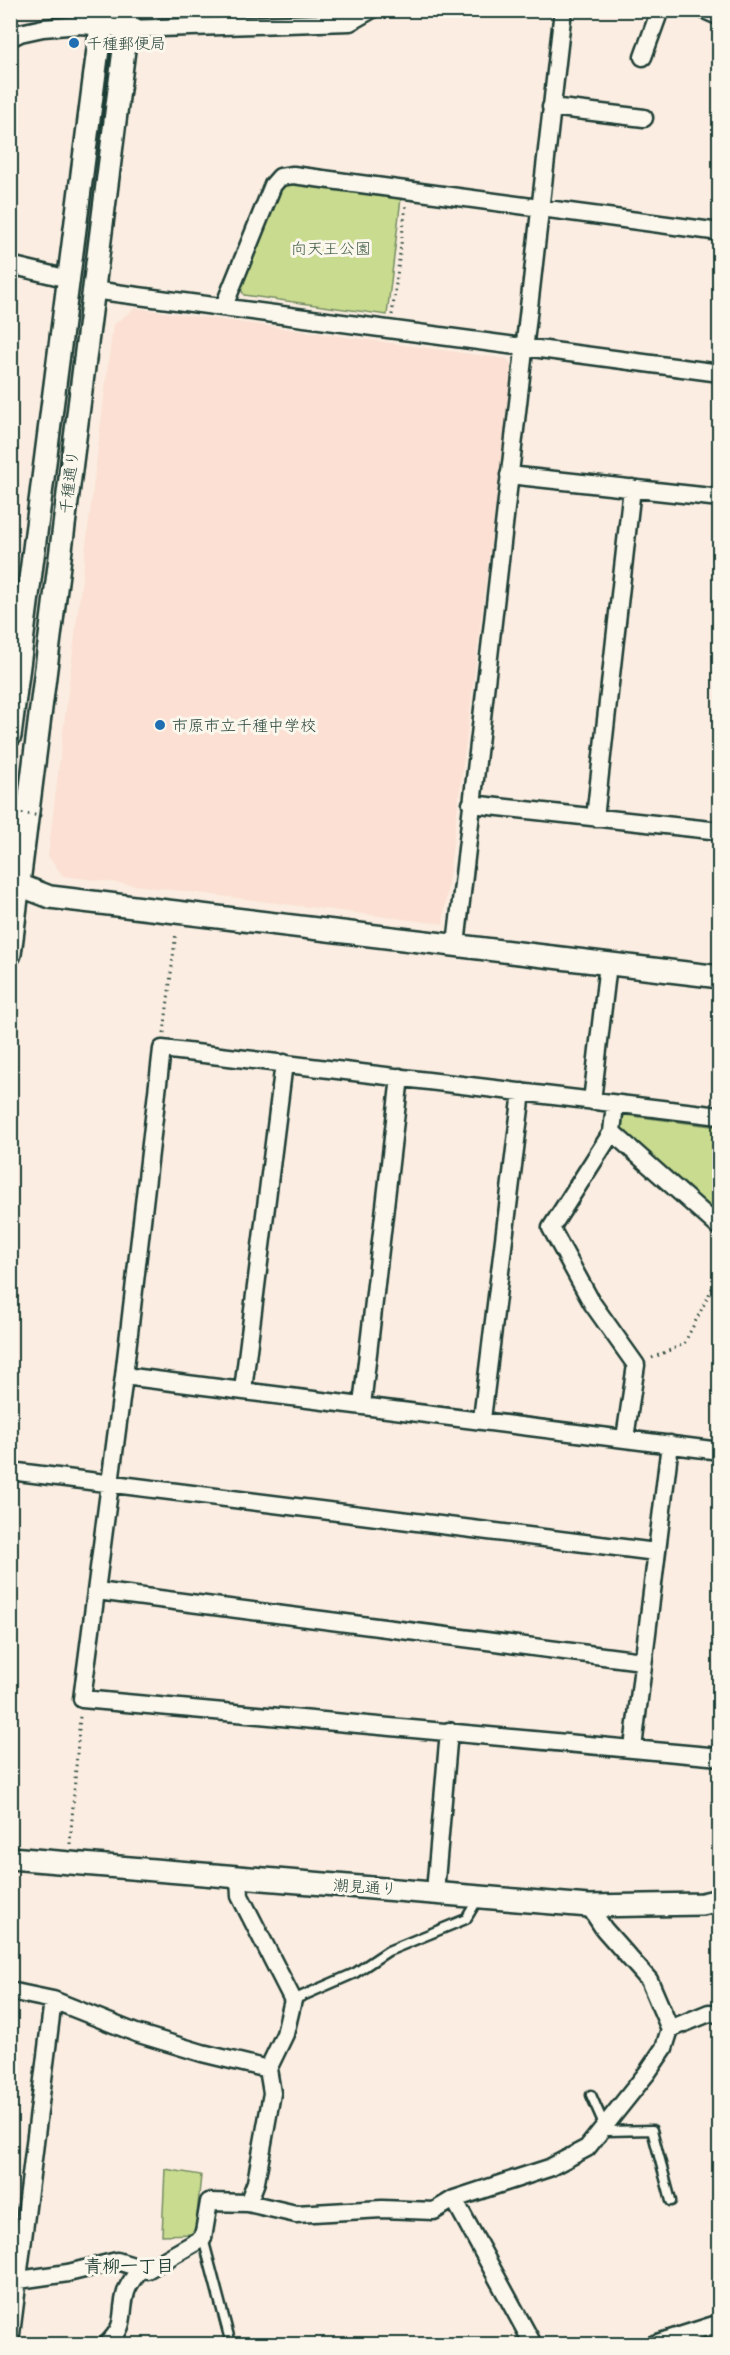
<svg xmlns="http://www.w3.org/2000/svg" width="730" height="2355" viewBox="0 0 730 2355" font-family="'Shantell Sans','Klee One',sans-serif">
  <rect width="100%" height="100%" fill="#fbede1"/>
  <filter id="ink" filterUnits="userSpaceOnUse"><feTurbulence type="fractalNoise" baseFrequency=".0167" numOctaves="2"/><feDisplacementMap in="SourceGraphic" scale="12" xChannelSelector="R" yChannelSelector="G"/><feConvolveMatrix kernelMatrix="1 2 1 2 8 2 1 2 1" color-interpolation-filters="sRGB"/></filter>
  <g filter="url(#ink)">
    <path fill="#fbe0d3" d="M135,308L507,359L513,366L443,924L63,876L48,856L113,325Z"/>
    <path fill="#c9db8f" stroke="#748c62" stroke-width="1.5" d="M289,184L401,198L387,315L244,295L240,287L282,188Z
      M625,1115L719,1127V1220L622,1133C619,1125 619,1122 625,1115Z
      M165,2169L201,2175L196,2225L192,2234L162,2235Z"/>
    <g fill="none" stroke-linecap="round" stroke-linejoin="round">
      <g stroke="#1f3d34" stroke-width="13">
        <path id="service" d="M293,2000L355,1973L388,1951L466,1919L478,1899
          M591,2095L607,2131L652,2130L671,2201
          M203,2238L231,2344"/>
      </g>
      <g stroke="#1f3d34" stroke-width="21">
        <path id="minor" d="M704,10L720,17
          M10,38L20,33L43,28L81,25L127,29L350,22L371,10
          M643,57L660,10
          M551,107L644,118
          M10,265L69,279
          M93,290L720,373
          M224,306L273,185L280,177L293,175L720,232
          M509,475L720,498
          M471,804L720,831
          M595,818L632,488
          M456,945L563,10
          M592,1101L608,964
          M615,1104L612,1132L551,1228L592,1303L636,1365L625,1438
          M720,1116L162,1049L124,1376L82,1699L720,1757
          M612,1132L720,1228
          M124,1376L720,1451
          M243,1390L284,1063
          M362,1405L400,1077
          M482,1419L522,1092
          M10,1471L656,1552
          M97,1591L642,1661
          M633,1748L670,1444
          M239,1877L240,1896L293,2000L285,2034L268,2069L272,2093L256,2182L248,2203
          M435,1892L449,1731
          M10,1991L53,2000L136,2033L202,2053L268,2069
          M670,2029L709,2013L720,2014
          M454,2199L533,2344
          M10,2279L19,2280L68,2273L117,2261L147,2270L203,2238L209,2202L248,2203L296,2214L382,2209L434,2211L454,2199L549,2168L587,2148L647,2073L664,2048L670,2029L649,1980L604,1929L589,1906
          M10,2342L53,2000
          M107,2344C128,2324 119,2316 126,2292C128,2284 136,2275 141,2268
          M654,2344L720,2323"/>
      </g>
      <g stroke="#1f3d34" stroke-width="26">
        <path id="tertiary" d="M10,736L103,10
          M10,879L19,885L50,897L720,977
          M10,954L129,10
          M10,1858L589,1906L702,1904L720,1900"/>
      </g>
      <path stroke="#1f3d34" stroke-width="3" stroke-dasharray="1.5 4.5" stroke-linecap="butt" d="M392,315L406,205
        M164,1033L176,932
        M652,1358L684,1344L720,1273
        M70,1844L80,1716"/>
      <use href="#service" stroke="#fbf7ec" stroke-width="8"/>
      <use href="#minor" stroke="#fbf7ec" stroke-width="16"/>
      <use href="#tertiary" stroke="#fbf7ec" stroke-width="21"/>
      <path stroke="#1f3d34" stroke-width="3" stroke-dasharray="1.5 4.5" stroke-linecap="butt" d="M10,812L43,816"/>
    </g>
  </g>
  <g fill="#1f6fb2" stroke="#fbf7ec" stroke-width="2">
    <circle cx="74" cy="43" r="6"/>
    <circle cx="160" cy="725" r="6"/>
  </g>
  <g text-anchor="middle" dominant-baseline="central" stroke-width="6" stroke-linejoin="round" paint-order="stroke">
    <g font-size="16" fill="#1f3d34" stroke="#fbf7ec" text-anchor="start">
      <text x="86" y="43">千種郵便局</text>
      <text x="172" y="725">市原市立千種中学校</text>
    </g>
    <g font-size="16" fill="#415d46" stroke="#fbf7ec">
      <text x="331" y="248">向天王公園</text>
    </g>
    <g font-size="16" fill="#1f3d34" stroke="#fbf7ec">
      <text transform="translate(69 482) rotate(-83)">千種通り</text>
      <text transform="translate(365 1887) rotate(4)">潮見通り</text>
    </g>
    <g font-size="18" font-weight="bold" fill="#1f3d34" stroke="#fbf7ec">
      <text x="129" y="2266">青柳一丁目</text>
    </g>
  </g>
  <rect width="730" height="2355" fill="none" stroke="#fbf7ec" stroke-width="36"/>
  <rect x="18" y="18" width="694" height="2319" fill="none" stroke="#1f3d34" stroke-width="2" filter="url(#ink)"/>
</svg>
